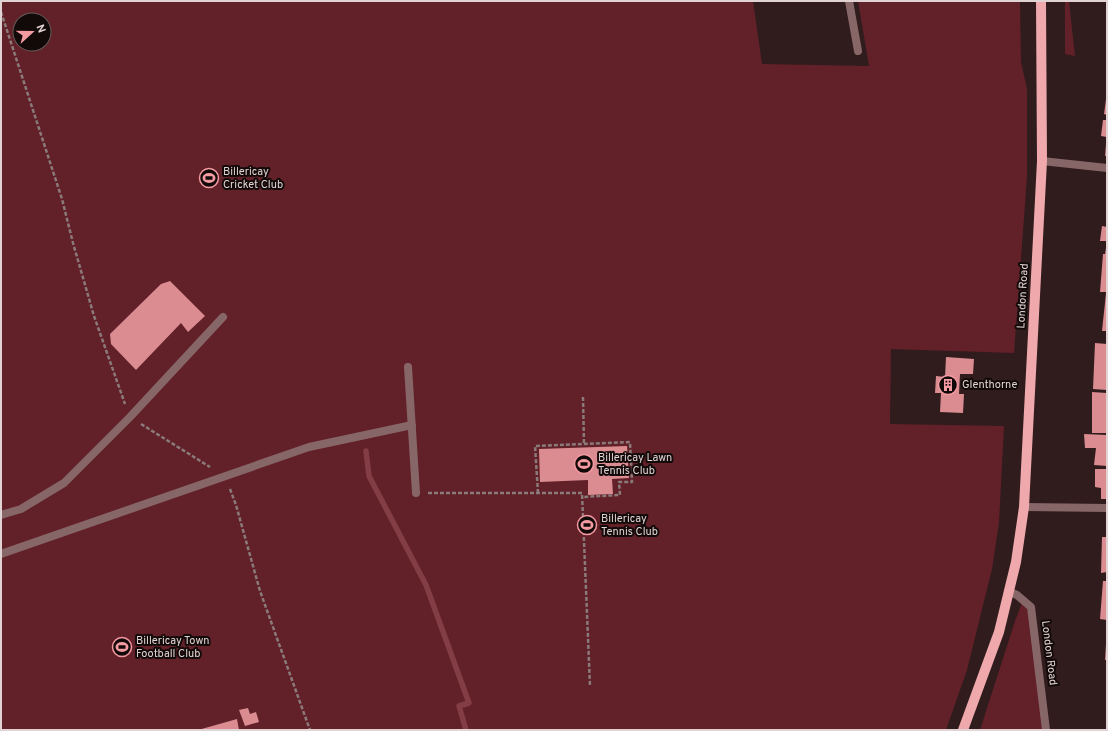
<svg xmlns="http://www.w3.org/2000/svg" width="1108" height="731" viewBox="0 0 1108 731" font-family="Overpass,sans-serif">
  <rect width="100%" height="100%" fill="#301c1d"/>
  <path fill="#622029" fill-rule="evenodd" d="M1,1H753L762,64L869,66L858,1H1020L1021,62L1027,89V177L1014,353L891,349L890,424L1004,426L999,523L992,569L967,670L946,730H1ZM20,20H44V44H20Z
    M1065,1H1069L1075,56L1065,54Z
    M1023,600L1031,607L1046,730H980L1015,621Z"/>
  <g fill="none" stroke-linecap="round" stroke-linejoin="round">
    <path stroke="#833d44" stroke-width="5.5" d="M366,451L369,476L426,585L469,703L459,706L466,730"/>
  </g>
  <path fill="#db8c91" d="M1106,99H1107V115L1104,114Z
    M1103,120H1107V137L1101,136Z
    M1106,144H1107V156H1105Z
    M1102,226L1107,227V241H1100Z
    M1106,248H1107V292H1100L1103,254H1105Z
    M170,281L205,316L188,332L181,323L136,370L111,344L110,334L161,284Z
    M1106,293H1107V331H1102Z
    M1095,343L1107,344V390L1093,389Z
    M946,357L974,359L973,374H960L959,394H964L963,413L940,412L941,393H935L936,376L945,377Z
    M1092,392L1107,393V433H1092Z
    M1084,434L1107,435V466L1094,465L1096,448H1085Z
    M627,446L629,478L612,479L613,494L588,495V480L540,482L539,449Z
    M1095,469H1107V499H1101V488L1095,487Z
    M1102,537H1107V572L1101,573Z
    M1103,581H1107V620L1100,619Z
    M1106,644H1107V660H1105Z
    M248,708L250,714L256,712L259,722L245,726L239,710Z
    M237,719L239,730H198Z"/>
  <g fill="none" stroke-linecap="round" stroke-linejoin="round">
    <path stroke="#8b7a7a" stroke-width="2.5" stroke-dasharray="4 2" stroke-linecap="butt" d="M1,12L62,199L73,243L94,316L125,404
      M583,397L584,444
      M141,424L210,467
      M230,489L236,505L260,591L310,730
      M428,493H582L590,686
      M538,493L535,446L630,442L632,482H619L620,495L582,497"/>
    <path stroke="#876667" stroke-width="8" d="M849,1L858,51
      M408,367L416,493
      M1,515L21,509L64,483L130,417L223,317
      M1,554L309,447L412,425"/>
    <path stroke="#876667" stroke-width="8" d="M1042,161L1107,168
      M1024,507L1107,508
      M1008,591L1017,595L1031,607L1046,730"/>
    <path stroke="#efa9ad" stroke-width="10" d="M963,730L999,632L1016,562L1024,507L1042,161L1041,1"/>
  </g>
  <defs>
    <g id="stadium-ring" transform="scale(1)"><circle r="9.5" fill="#120909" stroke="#f49aa1" stroke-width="1.5"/><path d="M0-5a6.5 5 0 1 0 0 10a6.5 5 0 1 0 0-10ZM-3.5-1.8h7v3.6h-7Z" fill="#f49aa1"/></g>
    <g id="building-ring" transform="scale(1)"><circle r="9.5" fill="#120909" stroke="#f49aa1" stroke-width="1.5"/><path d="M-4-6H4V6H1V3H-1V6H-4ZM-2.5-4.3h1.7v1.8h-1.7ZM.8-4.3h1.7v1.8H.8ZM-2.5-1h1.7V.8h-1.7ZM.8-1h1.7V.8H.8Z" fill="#f49aa1"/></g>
  </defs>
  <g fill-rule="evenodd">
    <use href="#stadium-ring" x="209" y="178"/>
    <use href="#building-ring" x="948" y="385"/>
    <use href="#stadium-ring" x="584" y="464"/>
    <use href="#stadium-ring" x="587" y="525"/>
    <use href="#stadium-ring" x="122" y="647"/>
  </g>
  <g text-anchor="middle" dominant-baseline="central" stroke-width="4" stroke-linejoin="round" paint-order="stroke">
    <g font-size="11" fill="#e1d3d3" stroke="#120909" text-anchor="start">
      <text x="223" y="172">Billericay<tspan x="223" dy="13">Cricket Club</tspan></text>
      <text x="962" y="385">Glenthorne</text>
      <text x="598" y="458">Billericay Lawn<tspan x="598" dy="13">Tennis Club</tspan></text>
      <text x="601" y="519">Billericay<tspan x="601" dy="13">Tennis Club</tspan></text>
      <text x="136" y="641">Billericay Town<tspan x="136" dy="13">Football Club</tspan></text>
    </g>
    <g font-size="11" fill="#e1d3d3" stroke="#120909">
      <text transform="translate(1023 296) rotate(-87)">London Road</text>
      <text transform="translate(1049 653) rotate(83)">London Road</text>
    </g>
  </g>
  <rect width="1108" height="731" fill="none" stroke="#e1d3d3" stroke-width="4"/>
  <g transform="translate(32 32) rotate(69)"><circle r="19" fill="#120909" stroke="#655a5a"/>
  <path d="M0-3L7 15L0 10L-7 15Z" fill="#f49aa1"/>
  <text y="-6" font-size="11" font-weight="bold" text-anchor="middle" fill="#e1d3d3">N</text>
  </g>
</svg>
